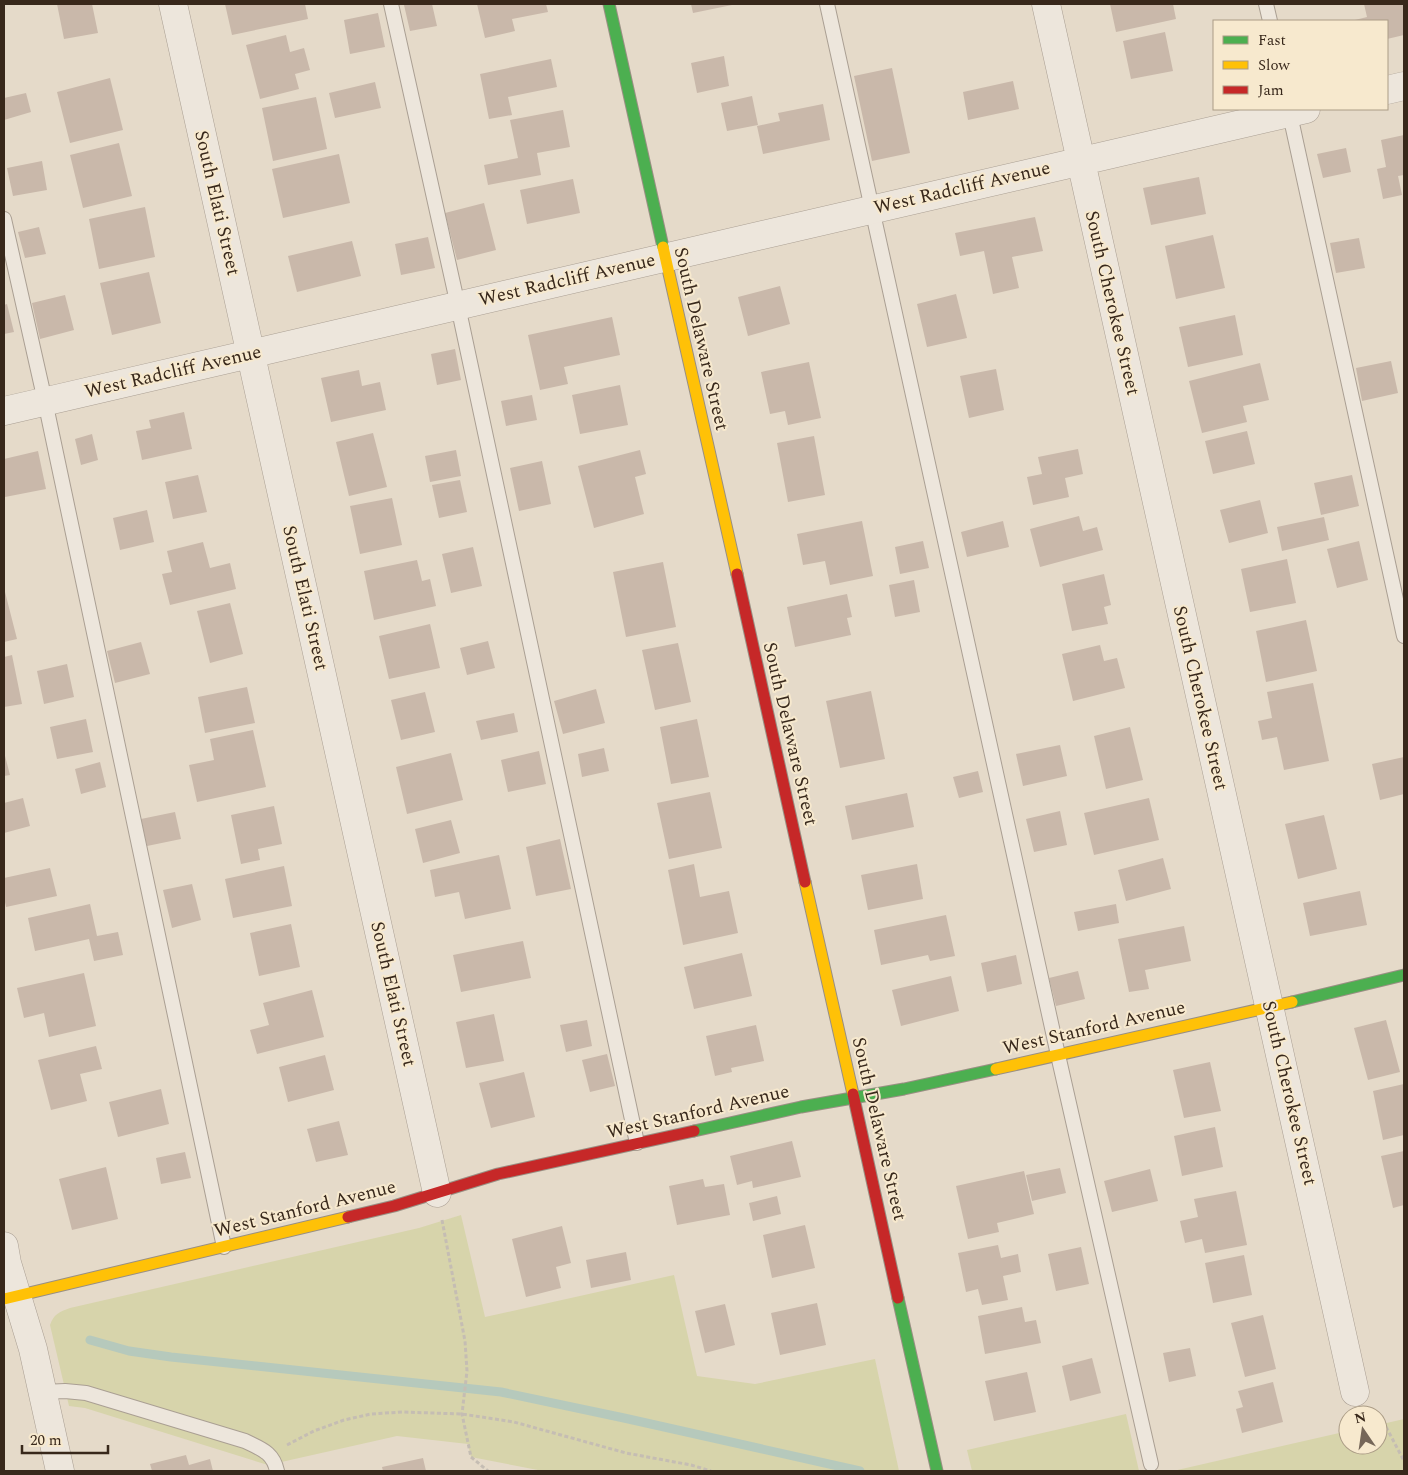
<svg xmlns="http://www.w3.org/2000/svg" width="1408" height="1475" viewBox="0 0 1408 1475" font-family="Spectral,serif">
  <rect width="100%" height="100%" fill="#e5dac9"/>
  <path fill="#d7d4ab" d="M461,1215L485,1317L674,1275L697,1376L755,1384L875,1359L899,1471H543L471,1457L468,1444L397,1436L268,1465L85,1408L69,1406L50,1325C54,1314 59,1312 70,1308L419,1228Z
    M1126,1414L1139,1471H972L967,1450Z
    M1404,1419V1471H1173L1348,1431V1445H1378V1425Z"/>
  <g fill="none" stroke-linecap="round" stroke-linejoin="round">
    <path stroke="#b6c9bc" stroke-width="9" d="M90,1340L129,1351L171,1357L501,1392L624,1418L860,1471"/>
  </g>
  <path fill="#c9b8aa" d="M57,4H92L98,33L64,39Z
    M225,4H305L308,19L232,35Z
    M408,4H432L437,26L410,31L404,5Z
    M477,4H546L548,12L512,19L515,31L485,38Z
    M691,4H732V5L693,13Z
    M1110,4H1173L1176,19L1116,32Z
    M1364,4H1404V35L1387,39V21H1351L1367,17Z
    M378,13L385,47L350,54L344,20Z
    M1165,32L1173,71L1131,79L1123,41Z
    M286,35L290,52L304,48L310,70L295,74L299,89L260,99L246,45Z
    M724,56L729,86L697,93L691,63Z
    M551,59L557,87L508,97L512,115L489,119L480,74Z
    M892,68L910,153L872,161L854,76Z
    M110,78L123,130L70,143L57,92Z
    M1013,81L1019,109L968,120L963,92Z
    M375,82L381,108L335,118L329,93Z
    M26,93L31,112L4,120V98Z
    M752,96L758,125L727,131L721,103Z
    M316,97L327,149L273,161L262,108Z
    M823,104L830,140L763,154L757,126L780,121L778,113Z
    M563,110L570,147L537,153L541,175L488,185L484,165L518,158L510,120Z
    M1404,135V175L1398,176L1402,195L1383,199L1377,169L1386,167L1381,140Z
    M119,143L132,196L83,208L70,155Z
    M1346,148L1351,172L1323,178L1317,154Z
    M339,154L350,203L283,218L272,169Z
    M42,161L47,190L13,196L7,168Z
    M1199,177L1206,214L1151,225L1143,188Z
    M573,179L580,213L527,224L520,190Z
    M484,203L496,250L457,260L445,213Z
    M145,207L155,257L99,269L89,219Z
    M1035,217L1043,251L1012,257L1019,288L993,294L984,251L960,256L955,233Z
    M39,227L46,254L25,258L18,232Z
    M1213,235L1225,288L1176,299L1165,246Z
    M428,237L435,268L401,275L395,244Z
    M1359,238L1365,268L1336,273L1330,243Z
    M352,241L361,276L297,292L288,256Z
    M149,272L161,323L112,335L100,283Z
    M780,286L790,324L748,336L738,297Z
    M956,294L967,338L927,347L917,304Z
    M65,295L74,330L40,339L32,303Z
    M7,304L14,332L4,334V305Z
    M1235,315L1243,355L1188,367L1179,327Z
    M612,317L620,355L564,367L568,384L540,390L528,335Z
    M455,349L461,380L437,385L431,354Z
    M1391,361L1398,393L1362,401L1356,368Z
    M809,362L821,418L788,425L785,411L770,414L761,372Z
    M1260,363L1269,400L1243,406L1247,422L1202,433L1189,381Z
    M996,369L1004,410L969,418L960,376Z
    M359,370L362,386L380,382L386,410L331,422L321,378Z
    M620,385L628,425L580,434L572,395Z
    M532,395L537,420L506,426L501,401Z
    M184,412L192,449L142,460L136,431L151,428L149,420Z
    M1247,431L1255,464L1213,474L1205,441Z
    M373,433L387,487L349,496L336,442Z
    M92,434L98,460L81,465L75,439Z
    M814,436L825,495L788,502L777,443Z
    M1078,449L1083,474L1065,478L1069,497L1033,505L1027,477L1042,474L1038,457Z
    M456,450L461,476L430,482L425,456Z
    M640,450L646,474L635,477L644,514L594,528L578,466Z
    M38,451L46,489L5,497L4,459Z
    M542,461L551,504L519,511L510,468Z
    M198,475L207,512L173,519L165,482Z
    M1352,475L1359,506L1321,515L1314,483Z
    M460,480L467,512L439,518L432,485Z
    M392,498L402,545L360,554L350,506Z
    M1260,500L1268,533L1229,543L1220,510Z
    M147,510L154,542L120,550L113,518Z
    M1079,516L1083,531L1097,527L1103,550L1040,567L1030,529Z
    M1324,517L1329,540L1282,551L1277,527Z
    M862,521L873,576L830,585L825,561L803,565L797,534Z
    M1003,521L1009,547L967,557L961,532Z
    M923,541L929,568L900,574L895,547Z
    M1359,541L1368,580L1337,588L1327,549Z
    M203,542L210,568L230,563L236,589L170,605L162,574L172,572L167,551Z
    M473,547L482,586L451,593L442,554Z
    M1287,559L1296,603L1250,612L1241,569Z
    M417,560L422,581L430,579L436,606L374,620L364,571Z
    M663,562L676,627L626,637L613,572Z
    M1104,574L1111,605L1104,607L1108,624L1072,631L1062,584Z
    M914,580L920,612L895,617L889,585Z
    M4,588L17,639L4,642Z
    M847,594L852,617L847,618L851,635L795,647L787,607Z
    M230,603L243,654L210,663L197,611Z
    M1306,620L1317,671L1266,682L1256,631Z
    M430,624L440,668L389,679L379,636Z
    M488,641L495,668L467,675L460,648Z
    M141,642L150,674L115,683L107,651Z
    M678,643L691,702L655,710L642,650Z
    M1100,645L1104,661L1117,658L1125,688L1073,701L1062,654Z
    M12,655L22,704L4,707V657Z
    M67,664L74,697L44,704L37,671Z
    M1313,683L1329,761L1284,770L1277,737L1262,740L1258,721L1272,718L1267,692Z
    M247,687L255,723L205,733L198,697Z
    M596,689L605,723L563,734L554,701Z
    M871,691L885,759L840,768L826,701Z
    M425,692L435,732L401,740L391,700Z
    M514,713L518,732L481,740L476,721Z
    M86,719L93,752L57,759L50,727Z
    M697,719L709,777L671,784L660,727Z
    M1130,727L1143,780L1106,789L1094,736Z
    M253,730L266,787L197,802L189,765L214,760L210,739Z
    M1060,745L1067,776L1023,786L1016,754Z
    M604,748L609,771L582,777L578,754Z
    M539,751L546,784L508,792L501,760Z
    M4,752L10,775L4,776Z
    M451,753L463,800L407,814L396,767Z
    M1404,757V794L1380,800L1372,764Z
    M100,762L106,787L81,794L75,769Z
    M978,771L983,792L959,798L953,777Z
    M710,792L722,848L669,859L657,803Z
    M907,793L914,827L852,840L845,806Z
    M23,798L30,826L4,833V803Z
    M1149,798L1159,840L1094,855L1084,813Z
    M274,806L282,844L258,849L260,860L241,864L231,815Z
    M1060,811L1067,845L1034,852L1026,819Z
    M175,812L181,839L147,846L141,819Z
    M1324,815L1337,869L1298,879L1285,824Z
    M451,820L460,853L423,863L415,829Z
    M560,839L571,889L536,896L526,847Z
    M499,855L511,909L465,919L459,892L435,897L430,870Z
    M1163,858L1171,889L1126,901L1118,870Z
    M694,864L700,897L729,891L738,933L683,945L668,870Z
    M917,864L923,899L868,910L861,875Z
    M284,866L292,906L233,918L225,879Z
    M50,868L57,896L6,907L4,897V878Z
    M192,884L201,920L172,928L163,890Z
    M1360,891L1367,925L1310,936L1303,903Z
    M90,904L97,936L118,932L123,955L94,961L89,939L35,951L28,918Z
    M1116,904L1119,923L1078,931L1074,912Z
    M946,915L955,956L930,961L928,955L881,965L874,930Z
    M291,924L300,967L259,976L250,933Z
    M1184,926L1191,961L1145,970L1149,989L1129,992L1118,939Z
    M523,941L531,978L461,992L453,955Z
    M742,953L752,996L694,1009L684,967Z
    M1016,955L1022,984L987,992L981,963Z
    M1078,971L1085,999L1056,1006L1049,978Z
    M84,973L96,1026L49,1037L44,1013L24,1018L17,988Z
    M951,976L959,1011L901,1026L892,990Z
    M312,990L324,1037L257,1054L250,1030L269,1025L263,1003Z
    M494,1014L504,1061L466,1068L456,1022Z
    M587,1020L592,1046L566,1052L560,1025Z
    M1386,1020L1400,1072L1368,1080L1354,1028Z
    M756,1025L764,1061L731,1068L732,1072L715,1076L706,1036Z
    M96,1046L102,1069L80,1074L87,1101L51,1110L38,1060Z
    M607,1054L615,1086L590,1092L582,1060Z
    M325,1055L334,1090L288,1102L279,1067Z
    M1210,1062L1221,1111L1184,1118L1173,1070Z
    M524,1072L535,1117L491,1128L479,1083Z
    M1404,1084V1135L1383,1140L1373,1091Z
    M161,1089L169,1124L118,1137L109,1102Z
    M339,1121L348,1155L316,1162L307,1129Z
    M1215,1127L1223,1167L1182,1176L1174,1136Z
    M792,1141L801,1177L753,1188L752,1181L737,1185L730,1156Z
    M1404,1151V1205L1393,1208L1381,1156Z
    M185,1152L191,1178L161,1184L156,1158Z
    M106,1167L118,1219L72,1230L59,1179Z
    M1060,1168L1066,1193L1032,1201L1026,1175Z
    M1150,1169L1158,1201L1112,1212L1104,1181Z
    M1024,1171L1034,1214L997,1223L999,1232L968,1239L956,1186Z
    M703,1179L705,1187L724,1184L730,1215L677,1225L669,1186Z
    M1236,1191L1247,1245L1205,1253L1202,1239L1185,1243L1180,1221L1198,1217L1194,1199Z
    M777,1196L781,1214L753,1221L749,1203Z
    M805,1225L815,1268L772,1278L763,1235Z
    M562,1226L571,1263L556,1267L561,1288L526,1297L512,1239Z
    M998,1245L1001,1258L1018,1254L1021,1272L1003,1276L1008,1300L982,1305L978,1289L966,1292L958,1253Z
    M1081,1247L1089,1284L1056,1291L1048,1254Z
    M626,1252L631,1280L591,1288L586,1260Z
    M1244,1255L1252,1295L1213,1303L1205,1263Z
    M817,1303L826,1345L780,1355L771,1313Z
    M725,1304L735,1345L705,1353L695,1311Z
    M1022,1307L1025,1322L1036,1320L1041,1343L985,1354L978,1316Z
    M1263,1315L1276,1369L1245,1377L1231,1323Z
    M1190,1348L1196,1376L1169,1382L1163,1353Z
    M1092,1358L1101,1393L1070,1401L1062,1366Z
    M1027,1372L1036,1412L994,1421L985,1381Z
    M1273,1382L1283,1422L1242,1433L1236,1409L1243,1407L1238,1391Z
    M186,1455L189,1465L210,1459L213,1471H152L150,1464Z
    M423,1458L426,1471H383L382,1467Z"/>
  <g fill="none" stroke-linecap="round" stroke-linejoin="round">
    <g stroke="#aa9f93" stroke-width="16">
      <path id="lane" d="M391,4L458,306L637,1143
        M827,4L1058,1055L1151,1464
        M1266,4L1270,21
        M1289,110L1404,636
        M4,219L45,401L224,1247
        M43,1392L65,1391L86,1393L245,1441C261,1449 273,1452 277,1471"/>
    </g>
    <g stroke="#aa9f93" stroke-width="29">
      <path id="street" d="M173,4L437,1193
        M1046,4L1355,1392
        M1387,90L1404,86
        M4,411L1306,109
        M4,1246L7,1263L33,1349L60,1471"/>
    </g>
    <g stroke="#998f83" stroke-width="13">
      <path id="fast" d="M609,4L663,247
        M1292,1002L1404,975
        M694,1131L801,1107L904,1089L996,1069
        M898,1298L937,1471"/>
    </g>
    <g stroke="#998f83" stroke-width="13">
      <path id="slow" d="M663,247L737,574
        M805,882L853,1094
        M996,1069L1292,1002
        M4,1299L348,1217"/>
    </g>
    <g stroke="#998f83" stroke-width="13">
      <path id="jam" d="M737,574L805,882
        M853,1094L898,1298
        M348,1217L394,1206L498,1174L694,1131"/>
    </g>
    <path stroke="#c5bdb3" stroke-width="3" stroke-dasharray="4 2.5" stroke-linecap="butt" d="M442,1220L465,1341L467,1371L462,1414L471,1457L488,1471
      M1378,1417L1384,1423L1404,1461
      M287,1445L314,1431L344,1420L371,1414L402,1412L462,1414L514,1422L626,1453L691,1465L711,1471"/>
    <use href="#lane" stroke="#ede6dc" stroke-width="14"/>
    <use href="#street" stroke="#ede6dc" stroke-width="28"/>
    <use href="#fast" stroke="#4caf50" stroke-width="11"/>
    <use href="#slow" stroke="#ffc107" stroke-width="11"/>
    <use href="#jam" stroke="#c62828" stroke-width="11"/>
  </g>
  <g text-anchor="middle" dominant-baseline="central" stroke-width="4" stroke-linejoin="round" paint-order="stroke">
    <g font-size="19" fill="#38281b" stroke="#f7e9ce">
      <text transform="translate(962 188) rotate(-13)">West Radcliff Avenue</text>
      <text transform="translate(217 203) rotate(77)">South Elati Street</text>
      <text transform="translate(567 280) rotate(-13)">West Radcliff Avenue</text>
      <text transform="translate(1112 303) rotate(77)">South Cherokee Street</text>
      <text transform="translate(701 339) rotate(77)">South Delaware Street</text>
      <text transform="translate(173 372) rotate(-13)">West Radcliff Avenue</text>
      <text transform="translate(305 598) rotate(77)">South Elati Street</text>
      <text transform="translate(1200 698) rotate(77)">South Cherokee Street</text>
      <text transform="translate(790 734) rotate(77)">South Delaware Street</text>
      <text transform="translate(393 994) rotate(77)">South Elati Street</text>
      <text transform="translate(1094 1028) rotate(-13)">West Stanford Avenue</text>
      <text transform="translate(1289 1093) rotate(77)">South Cherokee Street</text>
      <text transform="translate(698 1112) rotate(-13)">West Stanford Avenue</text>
      <text transform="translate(879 1129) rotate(77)">South Delaware Street</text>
      <text transform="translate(305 1209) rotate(-14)">West Stanford Avenue</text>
    </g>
  </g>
  <rect width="1408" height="1475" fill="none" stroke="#38281b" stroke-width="10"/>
  <rect x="1213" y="20" width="175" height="90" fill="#f7e9ce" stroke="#ab9c86"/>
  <rect x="1223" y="36" width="25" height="8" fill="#4caf50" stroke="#ab9c86"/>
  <text x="1258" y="45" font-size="15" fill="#38281b">Fast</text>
  <rect x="1223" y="61" width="25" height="8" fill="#ffc107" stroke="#ab9c86"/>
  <text x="1258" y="70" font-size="15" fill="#38281b">Slow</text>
  <rect x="1223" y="86" width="25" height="8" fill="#c62828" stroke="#ab9c86"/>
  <text x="1258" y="95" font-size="15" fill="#38281b">Jam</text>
  <g transform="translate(1363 1430) rotate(347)"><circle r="24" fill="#f7e9ce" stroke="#ab9c86"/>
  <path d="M0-4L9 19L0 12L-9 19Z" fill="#756658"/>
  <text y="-8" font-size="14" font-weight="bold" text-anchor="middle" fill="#38281b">N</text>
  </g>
  <path d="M22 1445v8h86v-8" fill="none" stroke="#38281b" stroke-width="2.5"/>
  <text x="30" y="1445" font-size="15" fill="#38281b" stroke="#f7e9ce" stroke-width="4" paint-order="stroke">20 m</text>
</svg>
